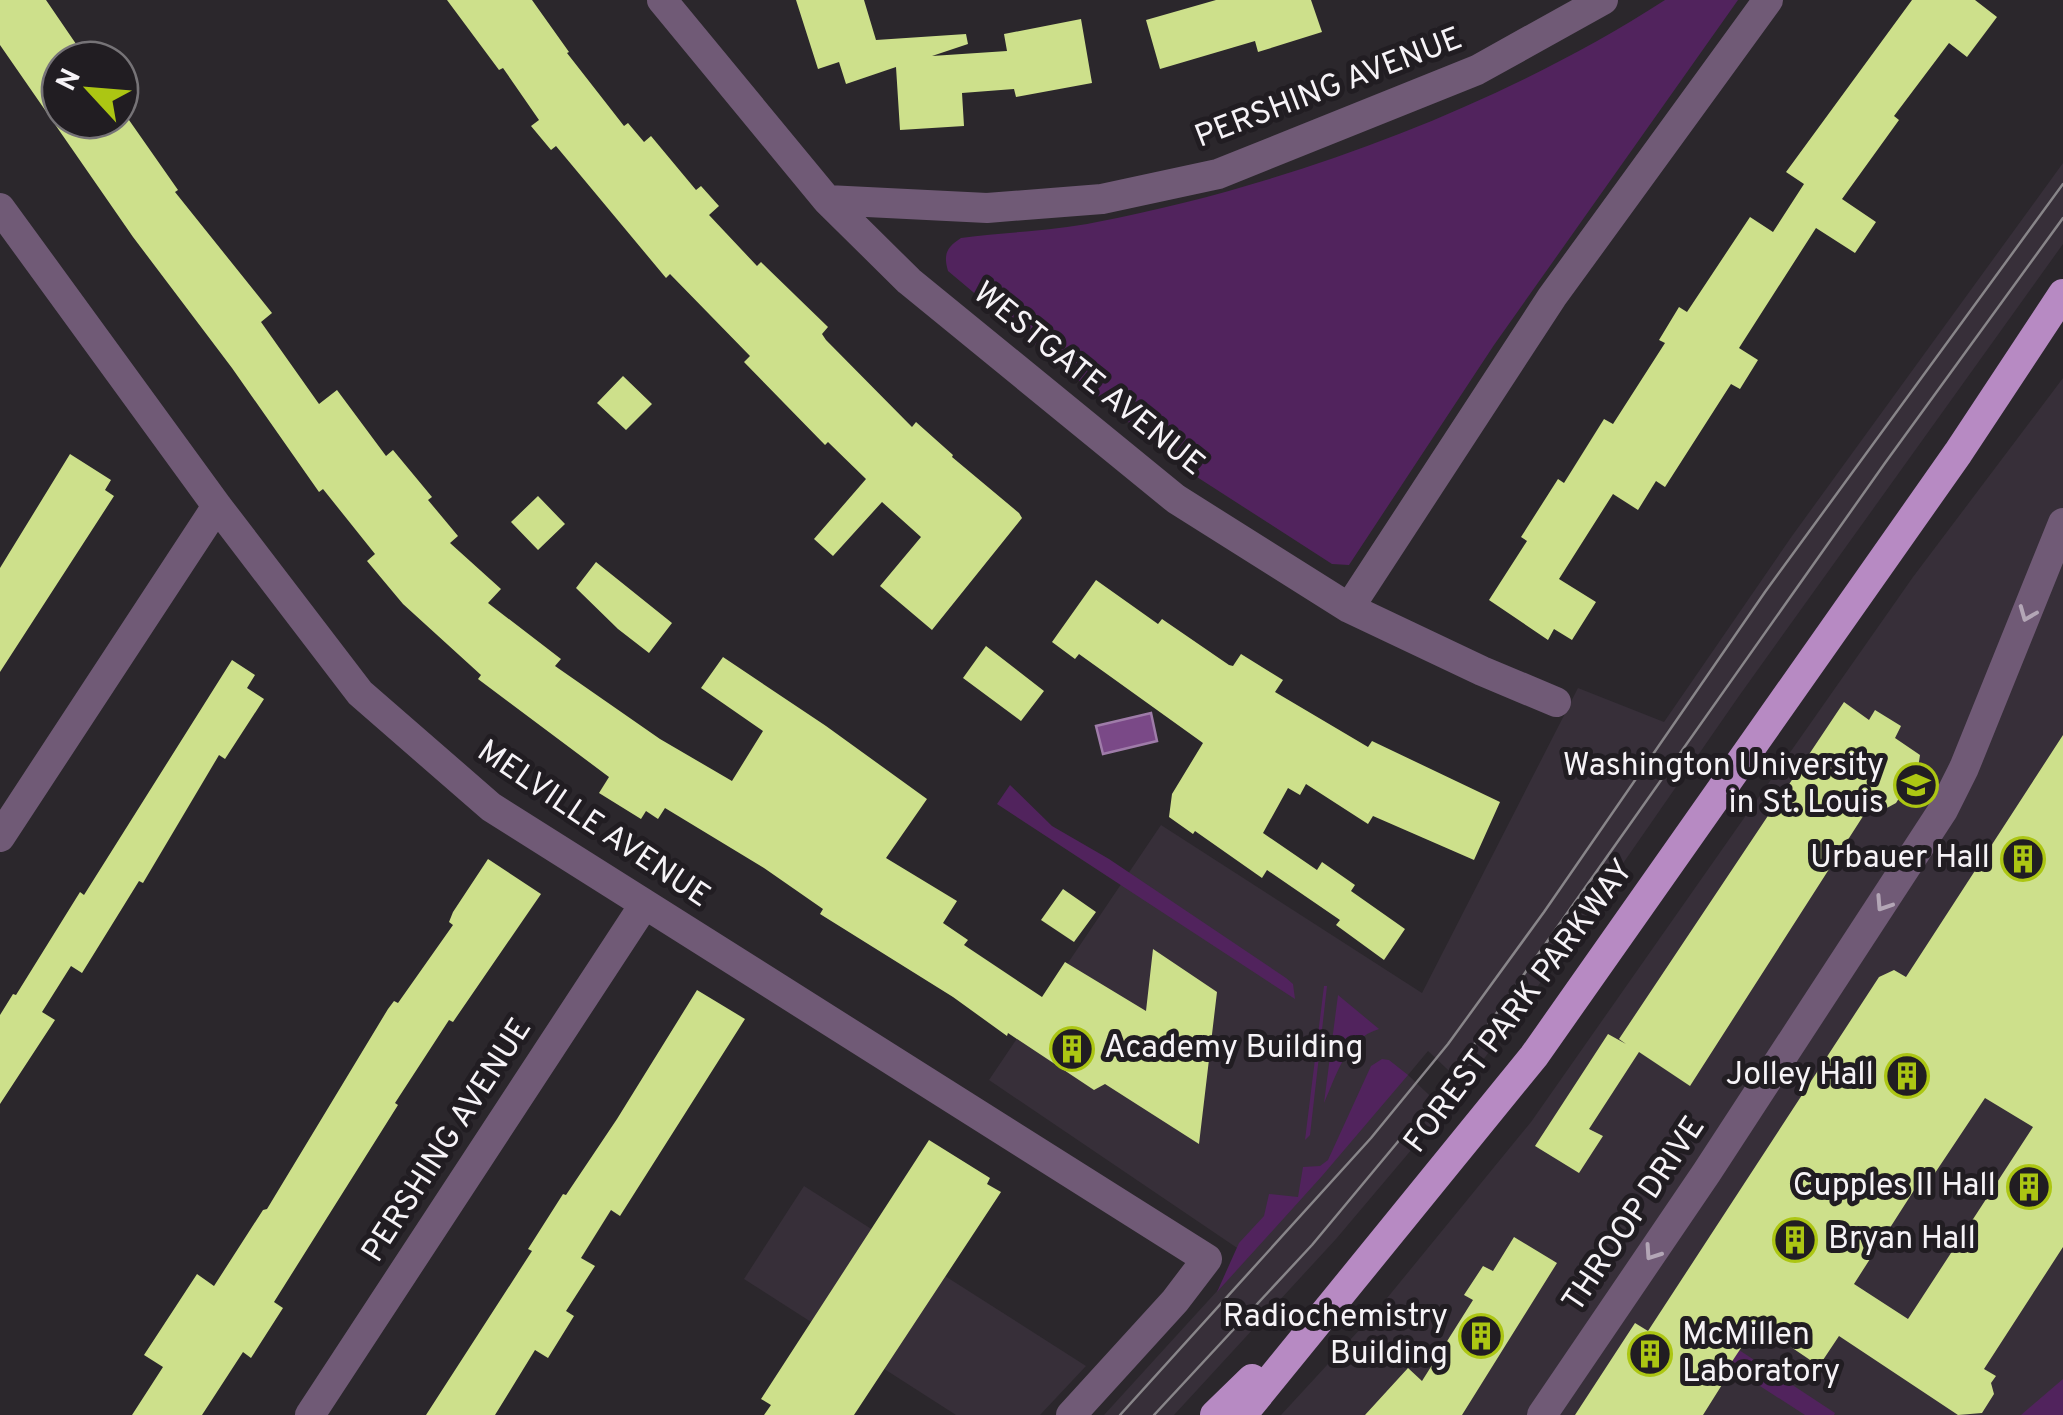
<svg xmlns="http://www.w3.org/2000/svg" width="2063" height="1415" viewBox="0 0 2063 1415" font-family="Overpass,sans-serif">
  <rect width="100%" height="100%" fill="#2b272c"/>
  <path fill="#372f39" d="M2063,163V244L1739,696L1527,1002L1464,1085L1428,1051L1408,1075L1445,1110L1336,1239L1174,1415H1104L1249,1256L989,1080L1161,825L1422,993L1578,688L1664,722L1792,536Z
    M2063,378V1415H1281L1374,1314L1531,1122L1913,577Z
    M804,1186L1086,1366L1040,1415H956L744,1279Z"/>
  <path fill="#51235d" d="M1665,0H1738L1494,345L1349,565L1332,564L1183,468L948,271C943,254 947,247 961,238C1006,232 1053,231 1097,222C1289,185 1501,106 1665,0Z
    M1010,785L1052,826L1109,859L1286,978L1293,984L1295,999L997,804Z
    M1324,986H1327L1310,1135L1305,1140Z
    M1338,995L1379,1029C1346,1039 1337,1074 1324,1103Z
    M1382,1059L1389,1060L1408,1075L1322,1176L1217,1292L1239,1243L1264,1216L1269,1194L1298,1197L1303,1167L1320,1166L1328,1160L1371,1066Z
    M1739,1350L1835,1413L1834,1415H1805L1729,1366Z
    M2063,1379V1415H2021Z"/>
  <path fill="#7a4987" stroke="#9f7ca9" stroke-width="2.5" d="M1151,713L1157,741L1103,754L1096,726Z"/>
  <path fill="#cde08b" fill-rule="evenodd" d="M0,0H46L87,60H60V120H129L178,190L175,192L272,313L261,322L319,404L337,390L386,456L393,450L432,497L428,500L458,536L450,543L501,589L488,603L561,659L555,666L660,739L732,781L763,731L701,688L723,657L826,726L927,799L886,858L957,901L943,923L968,940L964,945L1042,997L1065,962L1146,1011L1153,949L1217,992L1199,1144L1105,1084L1094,1090L1008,1033L1007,1036L953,997L820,914L823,909L764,868L665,808L658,819L646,811L641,819L599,793L609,777L478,679L481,675L403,604L367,561L375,554L323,489L319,492L232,368L133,237L0,45Z
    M447,0H532L569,52L567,53L624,126L628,123L644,142L651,136L696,190L701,186L719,206L709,215L757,266L761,262L828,327L822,334L826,340L912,427L916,422L953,455L952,457L1019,513L1022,518L932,630L880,586L921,537L882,502L833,556L814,539L866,479L828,442L825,445L744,362L750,356L670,274L666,278L556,146L551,150L531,126L539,120L503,68L499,70Z
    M796,0H864L876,40L966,34L968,44L932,56L1007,51L1004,34L1081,19L1092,83L1016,97L1014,89L962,93L964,126L900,130L896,67L846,84L839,62L818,69Z
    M1216,0H1311L1322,32L1258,52L1255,41L1160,69L1146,20Z
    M1912,0H1975L1997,17L1967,57L1949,43L1894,116L1899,120L1842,199L1876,222L1855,253L1816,228L1739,348L1758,360L1740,389L1731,384L1665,487L1656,481L1638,510L1613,494L1559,579L1596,602L1572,640L1554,629L1548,640L1489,600L1527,541L1521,537L1558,479L1564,483L1604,419L1613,424L1665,343L1659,340L1679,307L1687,312L1750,217L1773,232L1804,184L1786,172Z
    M623,376L652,404L626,430L597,403Z
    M70,454L111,480L105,490L114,496L0,672V568Z
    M538,496L565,524L538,550L511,522Z
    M596,562L672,623L649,653L618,629L576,588Z
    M1096,580L1158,624L1162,619L1229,665L1233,666L1241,654L1283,680L1275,692L1368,747L1372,741L1500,802L1474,860L1373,816L1368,824L1306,784L1300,795L1288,788L1263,833L1317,870L1322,862L1355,885L1351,891L1405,929L1384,960L1336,925L1340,920L1267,870L1262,878L1195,831L1193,834L1169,817L1172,794L1203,743L1079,654L1075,659L1052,642Z
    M986,646L1044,691L1021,721L963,678Z
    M232,660L255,675L247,688L264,699L225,759L219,755L143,883L139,881L82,973L71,966L42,1012L55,1020L0,1104V1015L13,994L16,995L80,892L84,895Z
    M1844,702L1869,720L1875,710L1901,726L1895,738L1920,755L1918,768L1896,803L1885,809L1877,804L1872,812L1867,810L1690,1086L1639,1052L1589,1129L1603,1136L1579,1173L1535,1146L1608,1034L1626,1044L1619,1039Z
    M2063,735V1247L1984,1369L1996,1376L1991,1383L1994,1394L1982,1413L1958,1415L1839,1336L1819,1366L1757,1324L1721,1378L1725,1380L1703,1415H1575L1635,1323L1648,1331L1879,977L1894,970L1906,977ZM1985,1098L2033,1127L1908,1319L1854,1284L1918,1184L1925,1188Z
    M488,859L541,894L453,1022L449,1020L395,1103L398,1105L274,1302L283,1308L251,1358L243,1352L202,1415H132L163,1367L144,1355L197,1274L214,1286L263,1210L267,1209L388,1009L394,1001L398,1003L453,925L449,922L453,912Z
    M1063,889L1096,912L1074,942L1041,920Z
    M697,990L745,1019L620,1216L611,1210L581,1258L595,1266L566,1311L574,1316L548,1358L535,1350L495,1415H426L532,1251L528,1249L563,1194L566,1195L617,1119Z
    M929,1140L990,1178L987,1184L1001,1192L854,1415H764L771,1405L761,1399Z
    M1514,1237L1557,1263L1462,1415H1365L1408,1368L1422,1381L1473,1300L1464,1295L1483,1266L1493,1271Z"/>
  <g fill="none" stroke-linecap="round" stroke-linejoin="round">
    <path stroke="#705a76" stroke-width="30" d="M662,0L827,200L909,281L1176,499L1349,608L1482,671L1556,702
      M827,200L987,208L1102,199L1218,174L1477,70L1603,0
      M0,208L217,506L360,693L491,807L1207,1259L1175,1301L1071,1415
      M1349,608L1552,297L1768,0
      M0,837L217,506
      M310,1415L644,905
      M1542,1415L1707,1172L1943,810L1964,768L2063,523"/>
    <path stroke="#b78ac3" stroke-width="30" d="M1215,1415L1252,1379
      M1242,1415L1534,1056L1958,453L2063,294"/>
    <path stroke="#888589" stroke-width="2.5" d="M1120,1415L1371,1138L1448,1044L1544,912L1765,592L2063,184
      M1154,1415L1312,1245L1416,1120L1479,1038L1885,463L2063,218"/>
  </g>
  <defs><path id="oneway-chevron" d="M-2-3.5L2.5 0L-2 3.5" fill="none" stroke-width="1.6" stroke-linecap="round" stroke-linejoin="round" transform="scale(2.5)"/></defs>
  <g stroke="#b3a6b6">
    <use href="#oneway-chevron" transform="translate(2027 614) rotate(112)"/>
    <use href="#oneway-chevron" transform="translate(1883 904) rotate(123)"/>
    <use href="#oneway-chevron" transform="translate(1652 1253) rotate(124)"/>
  </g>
  <defs>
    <g id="university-ring" transform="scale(2.25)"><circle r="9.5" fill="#211d22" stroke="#acc613" stroke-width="1.5"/><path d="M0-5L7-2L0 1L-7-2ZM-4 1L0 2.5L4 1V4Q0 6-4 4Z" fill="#acc613"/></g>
    <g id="building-ring" transform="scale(2.25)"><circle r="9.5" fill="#211d22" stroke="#acc613" stroke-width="1.5"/><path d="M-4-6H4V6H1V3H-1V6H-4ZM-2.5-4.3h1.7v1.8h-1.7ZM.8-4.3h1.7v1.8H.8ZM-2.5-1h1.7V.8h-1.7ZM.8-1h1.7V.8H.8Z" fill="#acc613"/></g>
  </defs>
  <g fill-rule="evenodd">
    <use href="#university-ring" x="1916" y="785"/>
    <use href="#building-ring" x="2023" y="859"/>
    <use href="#building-ring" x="1072" y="1049"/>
    <use href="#building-ring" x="1907" y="1076"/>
    <use href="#building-ring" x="2029" y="1187"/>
    <use href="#building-ring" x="1795" y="1240"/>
    <use href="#building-ring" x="1481" y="1336"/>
    <use href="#building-ring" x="1650" y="1354"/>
  </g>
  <g text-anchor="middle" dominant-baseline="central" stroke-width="10" stroke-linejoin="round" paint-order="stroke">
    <g font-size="32" fill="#f6f3f7" stroke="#211d22">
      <text transform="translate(1329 89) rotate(-21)">PERSHING AVENUE</text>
      <text transform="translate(1088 380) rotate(39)">WESTGATE AVENUE</text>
      <text transform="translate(593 825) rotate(34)">MELVILLE AVENUE</text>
      <text transform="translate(1520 1007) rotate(-53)">FOREST PARK PARKWAY</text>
      <text transform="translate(448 1141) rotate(-57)">PERSHING AVENUE</text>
      <text transform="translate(1635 1215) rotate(-56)">THROOP DRIVE</text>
    </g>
    <g font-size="32" fill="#f6f3f7" stroke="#211d22" text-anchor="end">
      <text x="1884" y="767">Washington University<tspan x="1884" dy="37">in St. Louis</tspan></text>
      <text x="1990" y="859">Urbauer Hall</text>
      <text x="1104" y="1049" text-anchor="start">Academy Building</text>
      <text x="1874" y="1076">Jolley Hall</text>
      <text x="1996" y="1187">Cupples II Hall</text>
      <text x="1828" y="1240" text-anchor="start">Bryan Hall</text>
      <text x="1448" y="1318">Radiochemistry<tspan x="1448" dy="37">Building</tspan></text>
      <text x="1682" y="1336" text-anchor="start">McMillen<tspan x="1682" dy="37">Laboratory</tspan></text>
    </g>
  </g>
  <g transform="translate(90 90) rotate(296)"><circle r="48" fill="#211d22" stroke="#767377" stroke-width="2.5"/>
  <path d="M0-8L18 38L0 25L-18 38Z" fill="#acc613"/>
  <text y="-15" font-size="28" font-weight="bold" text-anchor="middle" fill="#f6f3f7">N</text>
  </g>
</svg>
